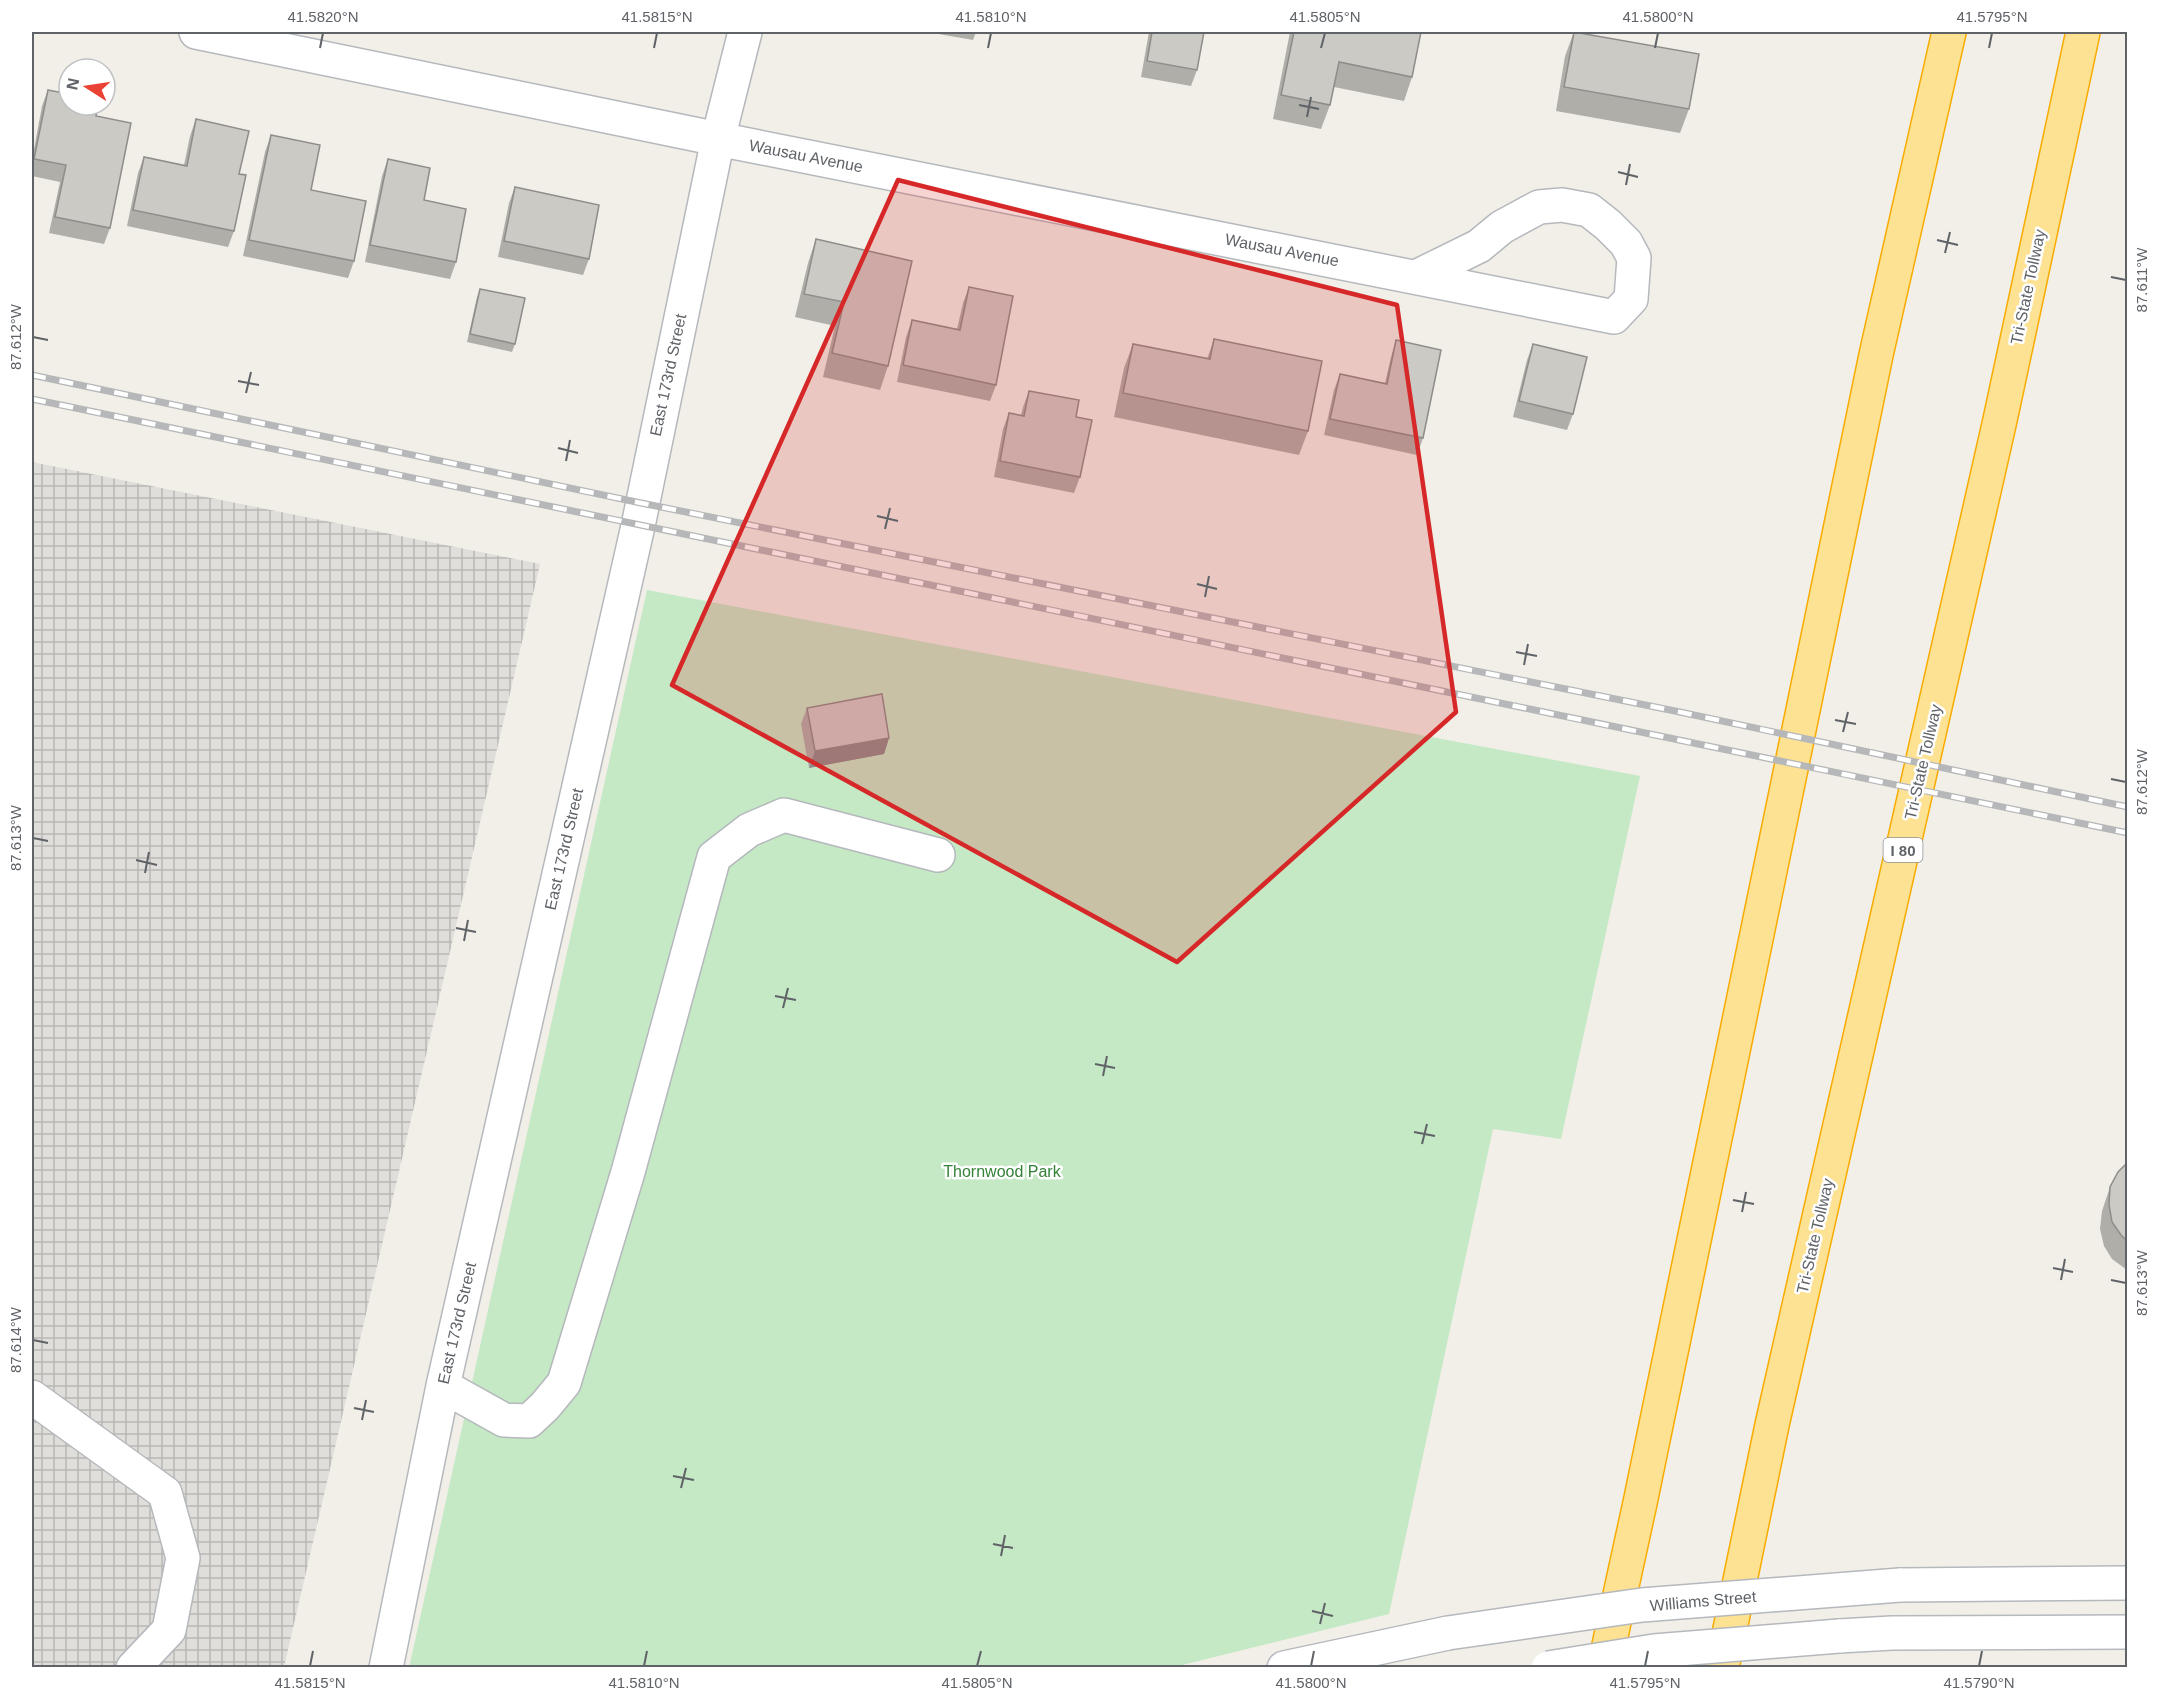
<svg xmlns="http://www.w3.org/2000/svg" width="2159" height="1699" viewBox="0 0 2159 1699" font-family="Arial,sans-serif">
  <defs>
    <pattern id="industrial-grid" width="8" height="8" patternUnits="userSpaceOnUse" patternTransform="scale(1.5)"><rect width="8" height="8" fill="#e0deda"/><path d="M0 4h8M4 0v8" fill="none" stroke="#b9b8b5"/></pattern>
  </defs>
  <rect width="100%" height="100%" fill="#f1efe8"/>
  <path fill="url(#industrial-grid)" d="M32,462L540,564L284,1667H32Z"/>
  <path fill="#c5e8c5" d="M647,590L1640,776L1561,1139L1493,1129L1389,1614L1170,1668H409Z"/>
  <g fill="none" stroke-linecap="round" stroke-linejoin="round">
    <g stroke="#b5b8bc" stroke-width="36">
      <path id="minor" d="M196,32L718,139L1614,317L1631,299L1634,258L1626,243L1608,225L1589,210L1562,205L1539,207L1502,227L1479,246L1416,277
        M443,1386L504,1420L529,1421L545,1406L564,1383L628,1172L714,857L749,830L784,815L938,855
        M32,1397L165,1493L183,1558L169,1630L133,1668
        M1900,1585L2128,1583
        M1839,1636L1892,1633L2128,1632
        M386,1668L443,1386L638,526L718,139L745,32
        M1284,1668L1448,1633"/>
    </g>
    <g stroke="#f9ab00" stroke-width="36">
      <path id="highway" d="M1604,1668L1640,1503L1876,355L1949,32
        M1722,1668L1772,1425L2000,420L2083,32"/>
    </g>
    <use href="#minor" stroke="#fff" stroke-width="33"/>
    <use href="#highway" stroke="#fde293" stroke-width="33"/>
    <g stroke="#b6b7b8" stroke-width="7">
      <path id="rail" d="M32,375L641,503L1675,711L2128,807
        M32,399L2128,833"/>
    </g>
    <use href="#rail" stroke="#fff" stroke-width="4.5" stroke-dasharray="14" stroke-linecap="butt"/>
    <g stroke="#b5b8bc" stroke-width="36" stroke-linecap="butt">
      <path id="minor-bridge" d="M1448,1633L1642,1605L1900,1585
        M1548,1668L1654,1651L1839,1636"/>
    </g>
    <use href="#minor-bridge" stroke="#fff" stroke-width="33"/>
  </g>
  <path fill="#afaea9" d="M927,32H976L973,40Z
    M1149,32H1204L1197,70L1191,86L1141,77Z
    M1290,32H1421L1412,77L1404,101L1334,87L1330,105L1321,129L1273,119Z
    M1574,32L1689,109L1680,133L1556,111L1565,56Z
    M48,90L96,116L110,228L104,244L49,233L60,182L32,176V160L42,106Z
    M196,119L239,174L234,231L228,247L127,226L138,173L144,157L184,165L190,136Z
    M271,135L311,190L354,261L348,278L243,256L265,152Z
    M388,159L456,262L450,279L365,262L382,176Z
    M515,187L589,259L583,275L498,257L509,203Z
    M816,239L888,366L880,390L823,377L835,326L795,317L808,263Z
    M969,287L996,385L990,401L897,382L906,337L912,320L957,329L963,303Z
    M480,289L515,344L512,352L467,342L477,297Z
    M1214,339L1308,431L1299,455L1114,417L1124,368L1133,344L1207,359Z
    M1396,340L1423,438L1417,455L1324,435L1334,390L1340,374L1385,383L1391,357Z
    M1533,344L1573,414L1567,430L1513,417L1527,360Z
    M1029,391L1076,417L1080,477L1074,493L994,477L1003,429L1009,413L1021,415L1023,407Z
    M807,708L889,738L884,754L809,768L801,724Z
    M2127,1163V1270L2112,1259L2104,1246L2100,1229L2102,1211L2110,1187Z"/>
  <path fill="#8f8d8a" d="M889,738L884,754L809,768L815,751Z"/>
  <path fill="#cccac5" stroke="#8f8d8a" stroke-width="1.5" d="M1152,32H1204L1197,70L1147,61Z
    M1294,32H1421L1412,77L1339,62L1330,105L1281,95Z
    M1574,32L1699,54L1689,109L1564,87Z
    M48,90L69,94V105H98L96,116L131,123L110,228L55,217L66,165L34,159Z
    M196,119L249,131L239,174L246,175L234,231L133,210L144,157L187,166Z
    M271,135L320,145L311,190L366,201L354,261L249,240Z
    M388,159L430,168L424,200L466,209L456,262L370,245Z
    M515,187L599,205L589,259L504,241Z
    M816,239L912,261L888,366L832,353L844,302L804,294Z
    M969,287L1013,296L996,385L903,365L912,320L960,330Z
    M480,289L525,298L515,344L470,334Z
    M1214,339L1322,361L1308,431L1123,393L1133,344L1210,359Z
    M1396,340L1441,350L1423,438L1330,419L1340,374L1387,384Z
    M1533,344L1587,357L1573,414L1519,401Z
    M1029,391L1079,400L1076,417L1092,420L1080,477L1000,461L1009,413L1024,416Z
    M882,694L889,738L815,751L807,708Z
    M2127,1163V1241L2121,1235L2112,1222L2109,1205L2110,1187L2118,1172Z"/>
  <path fill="#d62828" fill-opacity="0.2" stroke="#d62828" stroke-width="4.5" stroke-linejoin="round" d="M898,180L1397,305L1456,712L1177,962L672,685Z"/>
  <path fill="none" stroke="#5f6368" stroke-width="2" d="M320,48L323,33M654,48L657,33M988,48L991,33M1321,48L1325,33M1655,48L1658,33M1989,48L1992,33M1299,105L1319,109M1307,117L1311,97M1618,172L1638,177M1626,185L1630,164M1937,240L1958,245M1945,253L1950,232M2111,277L2126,280M33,337L48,340M238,381L259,385M246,393L251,372M558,448L578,453M566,461L570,440M877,516L898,521M885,529L890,508M1197,584L1217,589M1205,597L1209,576M1516,652L1537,656M1524,665L1528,644M1835,720L1856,724M1843,732L1848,712M2111,779L2126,782M33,838L48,841M136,860L157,865M145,873L149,852M456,928L476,932M464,941L468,920M775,996L796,1000M783,1008L788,988M1095,1064L1115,1068M1103,1076L1107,1056M1414,1132L1435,1136M1422,1144L1427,1124M1733,1200L1754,1204M1742,1212L1746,1192M2053,1268L2073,1272M2061,1280L2065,1259M2111,1280L2126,1283M33,1340L48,1343M354,1408L374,1412M362,1420L366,1400M673,1476L694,1480M681,1488L686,1468M993,1544L1013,1548M1001,1556L1005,1535M1312,1611L1333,1616M1320,1624L1325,1603M310,1666L313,1651M644,1666L647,1651M977,1666L981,1651M1311,1666L1314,1651M1645,1666L1648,1651M1979,1666L1982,1651"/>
  <g text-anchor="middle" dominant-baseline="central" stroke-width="5" stroke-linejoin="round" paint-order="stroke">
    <rect fill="#fff" stroke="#8f9295" stroke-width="1.5" x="1883.5" y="838" width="39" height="24" rx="4.5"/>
    <g font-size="15" font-weight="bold" fill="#5f6368">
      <text x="1903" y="850">I 80</text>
    </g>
    <g font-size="16" fill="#5f6368" stroke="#fff">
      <text transform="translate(806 156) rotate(11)">Wausau Avenue</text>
      <text transform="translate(1282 250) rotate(11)">Wausau Avenue</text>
      <text transform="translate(2028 287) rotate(-78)">Tri-State Tollway</text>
      <text transform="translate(668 375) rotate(-78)">East 173rd Street</text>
      <text transform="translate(1923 762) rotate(-77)">Tri-State Tollway</text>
      <text transform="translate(564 849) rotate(-77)">East 173rd Street</text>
      <text transform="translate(1815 1236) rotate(-77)">Tri-State Tollway</text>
      <text transform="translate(457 1323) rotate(-77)">East 173rd Street</text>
      <text transform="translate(1703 1601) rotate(-5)">Williams Street</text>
    </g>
    <g font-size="16" fill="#348238" stroke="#fff">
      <text x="1002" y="1171">Thornwood Park</text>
    </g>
  </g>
  <rect width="2159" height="1699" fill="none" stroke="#ffffff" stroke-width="66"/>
  <g transform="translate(87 87) rotate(282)"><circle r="28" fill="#ffffff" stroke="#bfc1c3" stroke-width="1.5"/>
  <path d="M0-4.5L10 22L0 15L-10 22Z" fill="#ea4335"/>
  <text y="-9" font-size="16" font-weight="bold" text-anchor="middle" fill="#5f6368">N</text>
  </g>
  <rect x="33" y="33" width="2093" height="1633" fill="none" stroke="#5f6368" stroke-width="2"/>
  <g font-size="15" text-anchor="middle" fill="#5f6368">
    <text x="323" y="22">41.5820°N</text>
    <text x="657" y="22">41.5815°N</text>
    <text x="991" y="22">41.5810°N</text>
    <text x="1325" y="22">41.5805°N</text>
    <text x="1658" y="22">41.5800°N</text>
    <text x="1992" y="22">41.5795°N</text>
    <text transform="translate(2142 280) rotate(-90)" y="5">87.611°W</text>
    <text transform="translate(16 337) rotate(-90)" y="5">87.612°W</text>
    <text transform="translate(2142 782) rotate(-90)" y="5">87.612°W</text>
    <text transform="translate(16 838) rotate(-90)" y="5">87.613°W</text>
    <text transform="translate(2142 1283) rotate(-90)" y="5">87.613°W</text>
    <text transform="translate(16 1340) rotate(-90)" y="5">87.614°W</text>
    <text x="310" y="1688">41.5815°N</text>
    <text x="644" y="1688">41.5810°N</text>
    <text x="977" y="1688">41.5805°N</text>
    <text x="1311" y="1688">41.5800°N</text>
    <text x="1645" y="1688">41.5795°N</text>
    <text x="1979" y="1688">41.5790°N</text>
  </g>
</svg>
